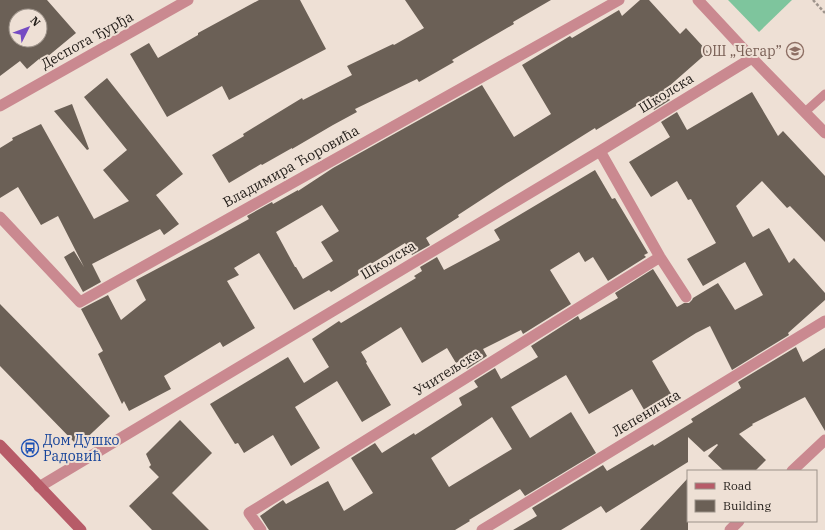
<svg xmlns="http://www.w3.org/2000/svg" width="825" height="530" viewBox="0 0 825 530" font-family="'IBM Plex Serif',serif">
  <rect width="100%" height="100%" fill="#eee0d5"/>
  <path fill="#7ec59d" d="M728,0H792L759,32Z"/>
  <path fill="#6b6056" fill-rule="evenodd" d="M0,0H47L76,33L41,62L39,59L27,69L20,61L0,76ZM16,16H40V40H16Z
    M259,0H300L326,49L229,100L222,86L167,117L130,54L149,43L158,58L198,35V33Z
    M405,0H551L513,22L514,24L452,60L454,62L419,82L417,79L355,109L357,112L333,125L292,149V148L262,165L261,164L229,183L212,155L244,136L243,134L302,98L303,100L352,75L347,66L393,44L394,45L424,28Z
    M640,0H649L680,34L686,28L708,52L667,88L668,89L664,91L670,100L654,110L649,100L642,105L641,103L596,130L595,128L507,183L458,215L459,217L426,238L430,245L412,255L405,243L358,272L359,275L331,292L329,290L294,310L259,253L234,268L239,275L227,281L255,328L223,347L220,342L164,376L171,389L129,411L124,401L122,404L98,354L103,351L81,309L108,295L121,320L146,300L136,280L213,239L249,219L247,216L272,202L273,204L298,190V191L333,168L482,85L514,137L551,114L522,65L570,36L572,38L619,10L622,16ZM322,205L339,231L321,242L333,261L303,279L296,267H295L276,232Z
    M107,78L183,174L156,195L179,224L164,235L160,229L92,264L101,282L83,292L64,257L74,251L84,267L58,216L41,225L18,187L0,198V148L13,140L12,138L41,124L94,219L129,201L103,170L127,150L84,97Z
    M752,92L778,136L783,131L825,176V242L790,206L787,208L762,181L736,206L753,237L769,228L789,263L794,258L825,293V300L788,333L789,335L732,370L710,326L696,333L652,361L674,399L647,415L632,389L589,414L566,375L511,407L530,438L571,412L596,453L525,496L520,489L469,520L470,521L455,530H269L260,516L274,506L283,500L286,504L328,481L344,511L373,493L351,458L375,443L382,453L414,433L415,435L462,405L459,398L478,387L474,381L495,368L501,379L538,357L531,346L578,316L580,320L618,298L615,293L653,269L677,307L684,303H689L692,300L693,298L718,283L735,310L763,295L745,262L703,286L687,259L716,243L691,199L688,200L677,181L651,197L629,162L670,137L661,122L677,112L687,130ZM492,417L512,449L449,487L431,458Z
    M72,104L89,149L87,150L54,111Z
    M595,170L612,199L615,198L648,253L644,255L646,257L608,281L593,257L585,262L579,252L550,270L571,304L523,334L521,330L483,349L487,356L467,369L461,360L456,363L447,348L422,363L401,327L361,352L367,362L366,363L391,405L362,422L337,381L295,407L320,448L291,466L273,435L244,453L238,443L235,444L210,404L288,357L304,383L329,367L312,339L339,321L341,323L416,278L414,276L422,271L420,267L437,257L444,270L500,240L494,230Z
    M0,304L110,416L78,446L0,366Z
    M796,347L803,362L825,348V431L805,397L752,424L753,425L739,434L766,460L755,471H724L708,456L718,445L717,444L704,452L688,437V462L606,513L601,506L561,530H513L537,516L532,508L603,465L607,471L653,444L654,446L693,422L691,419L741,388L738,382Z
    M180,420L212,453L172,493L209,530H152L129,506L159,477L149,467L151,465L146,454Z
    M688,478V530H640Z"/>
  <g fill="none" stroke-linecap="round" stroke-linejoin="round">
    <path stroke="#9d938b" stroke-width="2.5" stroke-dasharray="3 2" stroke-linecap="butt" d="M813,0L825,13"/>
    <path stroke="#ca8990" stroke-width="9" d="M805,112L825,94"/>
    <path stroke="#ca8990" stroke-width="11" d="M698,0L752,58L825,133
      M0,106L188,0
      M600,151L660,257L686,297
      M0,217L80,302L619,0
      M792,471L825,440
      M39,487L600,151L752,58
      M261,530L249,513L660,257
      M482,530L825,321
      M730,530L739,521"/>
    <path stroke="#b75b68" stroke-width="11" d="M0,445L81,530"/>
  </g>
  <defs>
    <g id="school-ring" transform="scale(0.9)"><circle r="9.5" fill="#eee0d5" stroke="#8d6e63" stroke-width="1.5"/><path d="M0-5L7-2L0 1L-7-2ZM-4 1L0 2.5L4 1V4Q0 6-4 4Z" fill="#8d6e63"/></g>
    <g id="bus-ring" transform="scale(0.9)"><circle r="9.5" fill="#eee0d5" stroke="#1a4fb4" stroke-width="1.5"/><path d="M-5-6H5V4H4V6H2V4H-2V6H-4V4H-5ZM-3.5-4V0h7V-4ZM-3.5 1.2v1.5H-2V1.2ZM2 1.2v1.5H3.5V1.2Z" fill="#1a4fb4"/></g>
  </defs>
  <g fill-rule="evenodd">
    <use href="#school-ring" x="795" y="51"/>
    <use href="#bus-ring" x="30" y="448"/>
  </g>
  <g text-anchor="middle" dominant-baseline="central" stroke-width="4" stroke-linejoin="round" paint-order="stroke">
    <g font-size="14" fill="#211c18" stroke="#eee0d5">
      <text transform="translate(87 40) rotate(-29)">Деспота Ђурђа</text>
      <text transform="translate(666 93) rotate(-32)">Школска</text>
      <text transform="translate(291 166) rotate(-29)">Владимира Ћоровића</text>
      <text transform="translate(388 260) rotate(-31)">Школска</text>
      <text transform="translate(447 372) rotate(-32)">Учитељска</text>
      <text transform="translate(646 413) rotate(-31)">Лепеничка</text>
    </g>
    <g font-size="14" fill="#785e54" stroke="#eee0d5" text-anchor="end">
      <text x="782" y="51">ОШ „Чегар”</text>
    </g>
    <g font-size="14" fill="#164399" stroke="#eee0d5" text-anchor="start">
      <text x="43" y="440">Дом Душко<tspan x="43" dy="16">Радовић</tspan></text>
    </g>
  </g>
  <rect x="687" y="470" width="130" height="52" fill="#eee0d5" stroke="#9c9289"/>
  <rect x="695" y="483" width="20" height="6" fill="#b75b68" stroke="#9c9289"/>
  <text x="723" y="490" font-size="12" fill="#211c18">Road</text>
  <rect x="695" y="500" width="20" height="12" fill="#6b6056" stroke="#9c9289"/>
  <text x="723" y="510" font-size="12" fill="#211c18">Building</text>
  <g transform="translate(28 28) rotate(48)"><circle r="19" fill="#eee0d5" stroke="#9c9289"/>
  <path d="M0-3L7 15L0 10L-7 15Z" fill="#754bc3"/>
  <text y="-6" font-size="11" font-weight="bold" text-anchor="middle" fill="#211c18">N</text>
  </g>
</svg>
